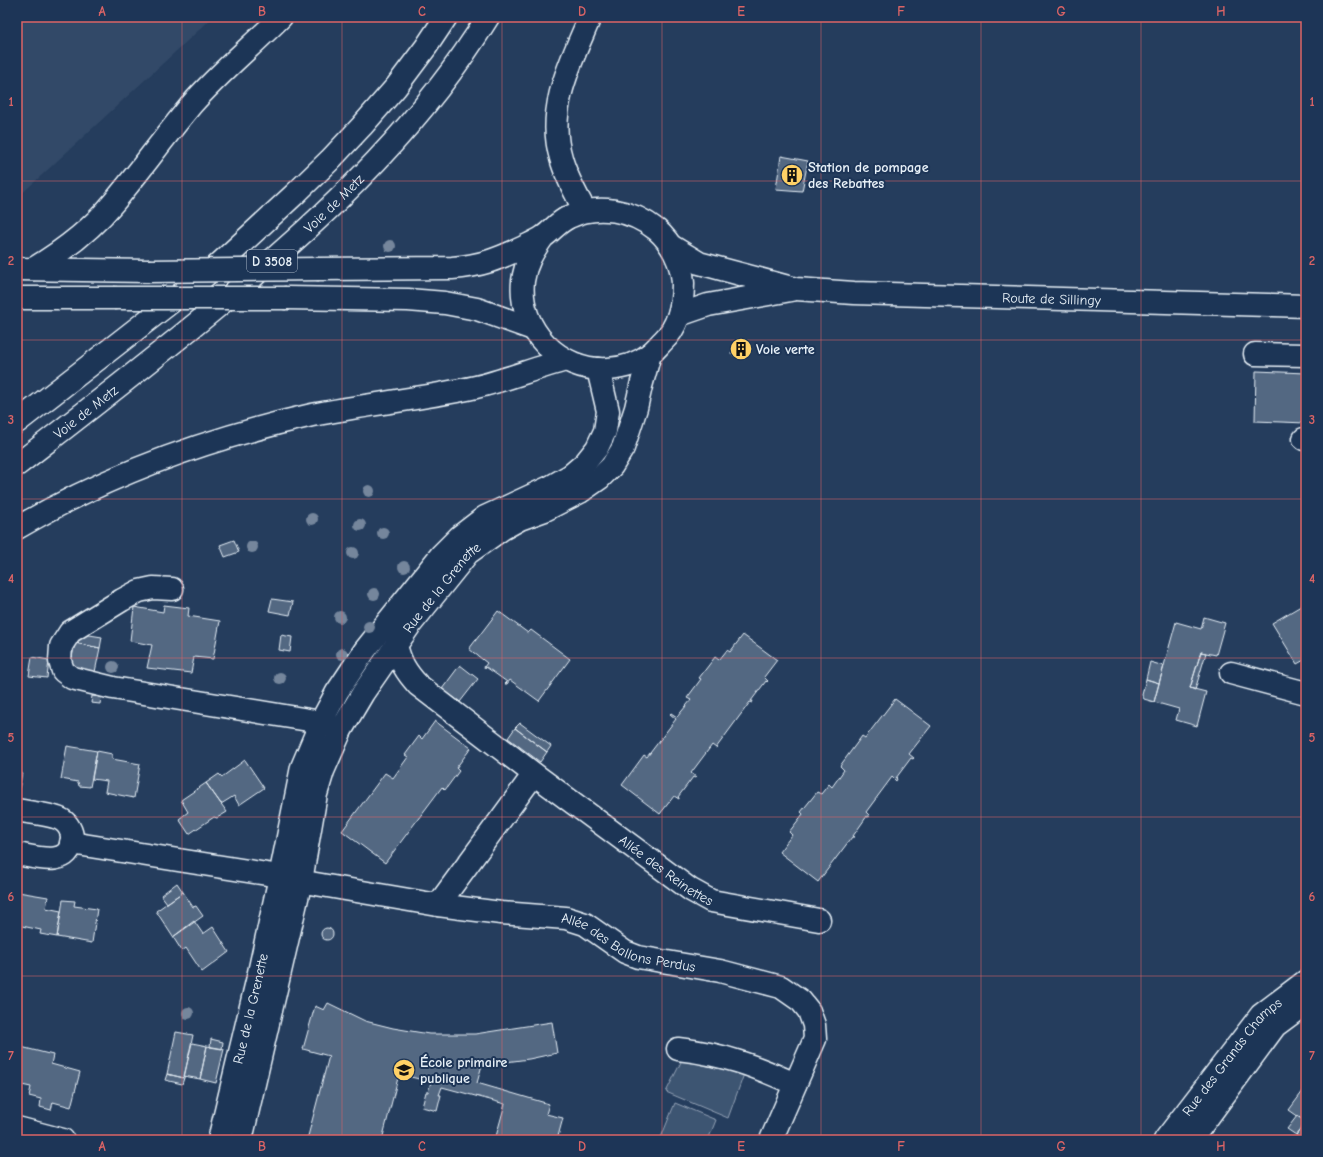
<svg xmlns="http://www.w3.org/2000/svg" width="1323" height="1157" viewBox="0 0 1323 1157" font-family="'Comic Neue',sans-serif">
  <rect width="100%" height="100%" fill="#253d5d"/>
  <filter id="ink" filterUnits="userSpaceOnUse"><feTurbulence type="fractalNoise" baseFrequency=".025" numOctaves="2"/><feDisplacementMap in="SourceGraphic" scale="8" xChannelSelector="R" yChannelSelector="G"/><feConvolveMatrix kernelMatrix="1 2 1 2 8 2 1 2 1" color-interpolation-filters="sRGB"/></filter>
  <g filter="url(#ink)">
    <path fill="#334a68" d="M17,17H213L17,198Z"/>
    <path fill="#3e5472" stroke="#93a2b5" d="M682,1060L744,1074L728,1118L666,1092Z
      M675,1103L716,1120L708,1140H660Z"/>
    <path fill="#536782" stroke="#e8f1f8" d="M781,156L808,161L802,191L776,189Z
      M738,339L750,345L744,359L731,354Z
      M1256,371L1306,373V423L1255,421Z
      M234,540L239,552L225,557L220,545Z
      M272,599L293,602L290,615L269,611Z
      M1306,603V659L1297,664L1272,623Z
      M164,605L189,608L188,616L220,621L213,659L194,657L191,673L147,668L152,645L130,641L134,607L163,612Z
      M498,611L528,633L531,630L570,659L539,701L510,680L507,684H505L507,682L486,667L485,669L484,667L487,663L469,649Z
      M1204,617L1225,623L1216,655L1201,652L1190,688L1206,692L1197,726L1176,720L1179,709L1154,702L1176,622L1201,629Z
      M77,633L102,637L100,648L75,643Z
      M281,635L292,637L290,652L279,650Z
      M743,635L777,660L764,677L768,681L767,682L766,681L751,701H753L752,703L750,702L716,748L712,745L691,773L696,777L695,778L693,777L678,797L679,798V799L674,796L660,814L622,785L644,755L647,757L676,719L670,714L671,713L677,717L691,700L687,698L701,679L699,678L715,657L719,660L727,650L730,652Z
      M75,643L100,648L95,672L70,667Z
      M1201,652L1206,653L1195,690L1190,688Z
      M32,657L49,660L47,678L29,676Z
      M1150,662L1164,666L1159,683L1146,679Z
      M460,665L478,679L460,702L442,689Z
      M1146,679L1159,683L1154,702L1144,699L1142,695Z
      M92,696L101,697L100,704L91,703Z
      M895,699L931,726L909,754L914,758L913,759L911,758L896,778L897,779L896,781L892,777L866,812L870,816L869,817L867,816L853,836L855,837H852L818,882L779,852L792,835L789,832L803,814L801,812L817,792L821,794L829,784L832,787L844,770L840,766L862,736L865,738Z
      M435,721L471,748L456,768L459,771L445,790L442,787L385,863L342,831L385,773L393,778L408,757L405,755L419,736L422,739Z
      M520,723L551,746L547,752L515,728Z
      M515,728L547,752L540,762L508,738Z
      M67,746L97,751L90,787L79,786L78,782L61,779Z
      M97,751L112,754V759L140,764L134,798L105,792L107,781L92,779Z
      M245,760L264,788L239,805L234,796L221,804L206,783L219,774L222,777Z
      M17,772L22,773L18,795H17Z
      M206,783L227,812L217,818L214,817L189,834L179,819L188,812L181,800Z
      M177,883L183,892L167,903L161,895Z
      M18,892L48,897L46,908L61,911L57,937L40,934L41,930L17,925Z
      M183,892L193,907L196,906L203,916L173,937L156,911Z
      M63,900L75,901L74,906L97,909L92,943L57,937Z
      M194,921L203,934L213,927L229,952L202,972L186,948L182,951L173,937Z
      M321 934a6 6 0 1 1 12 0a6 6 0 1 1-12 0Z
      M328,1003L365,1021L393,1028L429,1034H475L552,1022L557,1053L529,1059L482,1065L477,1083L549,1104L546,1114L563,1118L557,1140H495L505,1104L442,1087L439,1095H441L437,1111L422,1107L426,1092H428L431,1082L399,1074L382,1140H307L329,1056L303,1049L315,1006L324,1010Z
      M176,1032L193,1035L184,1078L167,1074Z
      M211,1039L223,1042L222,1049L210,1047Z
      M192,1043L207,1046L200,1079L184,1076Z
      M207,1046L224,1049L216,1083L200,1079Z
      M21,1047L53,1055L51,1064L80,1072L71,1107L53,1102L51,1110L40,1107L41,1099L29,1096L31,1087L17,1084V1064Z
      M167,1074L184,1078L182,1084L165,1080Z
      M1306,1087V1140H1302L1296,1135L1306,1122L1289,1110Z
      M1297,1116L1306,1122L1296,1135L1287,1129Z"/>
    <g fill="none" stroke-linecap="round" stroke-linejoin="round">
      <g stroke="#e8f1f8" stroke-width="25">
        <g id="minor">
          <path d="M1255,354L1306,355"/>
          <path d="M1304,439H1306"/>
          <path d="M172,589L153,588L139,591L122,600L70,632L61,646L60,661L63,671L72,678L113,688L321,722L334,727"/>
          <path id="s1" d="M396,645C400,662 406,672 418,685L534,774L691,890L711,901L819,920"/>
          <path d="M1231,673L1306,693"/>
          <path d="M17,810C29,813 52,814 62,820C68,824 72,831 72,838C71,869 35,857 17,854"/>
          <path id="s2" d="M71,843L267,874L310,883L438,905L501,913L566,918L585,924L625,952L638,957L720,971L781,987L801,1001L809,1011L814,1025L815,1039L771,1140"/>
          <path d="M438,905L534,774"/>
          <path d="M678,1049C723,1054 755,1066 795,1084"/>
          <path d="M17,1128L63,1140"/>
          <path id="s3" d="M219,1140L258,977L280,877L302,767L321,722L337,692L365,650L441,555L459,537L485,517L550,487L571,475L585,463L597,448L605,431L608,411L598,369"/>
          <path id="s4" d="M241,1140L301,881L316,794L323,771L341,730L363,693L410,625L468,553L502,529L520,519L545,510L580,492L600,478L612,466L623,448L636,408L641,386L650,354"/>
          <path id="s5" d="M1165,1140L1261,1015L1306,981"/>
          <path d="M1191,1140L1275,1026L1306,1003"/>
        </g>
      </g>
      <g stroke="#e8f1f8" stroke-width="25">
        <g id="major">
          <path id="s6" d="M671,246L699,263L796,289L854,293L1306,306"/>
          <path d="M17,269L148,271"/>
          <path d="M319,269L452,268C481,266 498,259 524,247C530,244 537,241 543,237C552,231 558,222 569,217C598,203 632,210 657,230C671,242 682,263 683,283C683,303 679,326 663,341C659,345 655,350 650,354C639,363 623,368 608,369C560,372 518,330 523,281C525,264 533,251 543,237"/>
          <path d="M17,298H114"/>
          <path d="M286,298L408,300L445,303L477,309L533,329"/>
          <path d="M679,315L708,305L791,290"/>
        </g>
      </g>
      <g stroke="#e8f1f8" stroke-width="25">
        <g id="highway">
          <path d="M585,211C576,194 566,177 561,158C546,108 571,62 590,17"/>
          <path d="M33,269C63,251 92,229 114,202C141,170 165,136 192,104C219,73 252,46 281,17"/>
          <path d="M17,422L216,267L296,193L330,160L362,126L396,87L426,47L446,17"/>
          <path id="s7" d="M17,465C93,406 170,347 243,285C336,207 424,121 488,17"/>
          <path d="M17,528C107,475 210,438 312,415C366,404 422,399 476,387C506,380 535,368 566,360"/>
        </g>
      </g>
      <use href="#minor" stroke="#1d3557" stroke-width="22"/>
      <use href="#major" stroke="#1d3557" stroke-width="22"/>
      <use href="#highway" stroke="#1d3557" stroke-width="22"/>
      <g stroke="#e8f1f8" stroke-width="25" stroke-linecap="butt">
        <path id="major-bridge" d="M148,271L319,269
          M114,298H286"/>
      </g>
      <use href="#major-bridge" stroke="#1d3557" stroke-width="22"/>
    </g>
    <g fill="#74869c">
      <circle cx="390" cy="246" r="6"/>
      <circle cx="369" cy="491" r="6"/>
      <circle cx="312" cy="519" r="6"/>
      <circle cx="360" cy="525" r="6"/>
      <circle cx="383" cy="533" r="6"/>
      <circle cx="252" cy="547" r="6"/>
      <circle cx="353" cy="553" r="6"/>
      <circle cx="404" cy="567" r="6"/>
      <circle cx="374" cy="594" r="6"/>
      <circle cx="340" cy="617" r="6"/>
      <circle cx="369" cy="627" r="6"/>
      <circle cx="342" cy="654" r="6"/>
      <circle cx="113" cy="667" r="6"/>
      <circle cx="280" cy="678" r="6"/>
      <circle cx="188" cy="1013" r="6"/>
    </g>
  </g>
  <path fill="none" stroke="#db6466" stroke-width="1" stroke-opacity="0.55" d="M182,17V1140M342,17V1140M502,17V1140M662,17V1140M821,17V1140M981,17V1140M1141,17V1140M17,181H1306M17,340H1306M17,499H1306M17,658H1306M17,817H1306M17,976H1306"/>
  <defs>
    <g id="building-disc" transform="scale(1.15)"><circle r="9.5" fill="#ffd166" stroke="#1d3557"/><path d="M-4-6H4V6H1V3H-1V6H-4ZM-2.5-4.3h1.7v1.8h-1.7ZM.8-4.3h1.7v1.8H.8ZM-2.5-1h1.7V.8h-1.7ZM.8-1h1.7V.8H.8Z" fill="#111"/></g>
    <g id="school-disc" transform="scale(1.15)"><circle r="9.5" fill="#ffd166" stroke="#1d3557"/><path d="M0-5L7-2L0 1L-7-2ZM-4 1L0 2.5L4 1V4Q0 6-4 4Z" fill="#111"/></g>
  </defs>
  <g fill-rule="evenodd">
    <use href="#building-disc" x="792" y="175"/>
    <use href="#building-disc" x="741" y="349"/>
    <use href="#school-disc" x="404" y="1070"/>
  </g>
  <g text-anchor="middle" dominant-baseline="central" stroke-width="4" stroke-linejoin="round" paint-order="stroke">
    <rect fill="#1d3557" stroke="#abb9c8" stroke-width="1" x="247" y="250" width="50" height="22" rx="3"/>
    <g font-size="13" font-weight="bold" fill="#e8f1f8">
      <text x="272" y="261">D 3508</text>
    </g>
    <g font-size="14" font-weight="bold" fill="#e8f1f8" stroke="#1d3557" text-anchor="start">
      <text x="808" y="167">Station de pompage<tspan x="808" dy="16">des Rebattes</tspan></text>
      <text x="756" y="349">Voie verte</text>
      <text x="420" y="1062">École primaire<tspan x="420" dy="16">publique</tspan></text>
    </g>
    <g font-size="14" fill="#e8f1f8" stroke="#1d3557">
      <text stroke="none"><textPath href="#s7" startOffset="411">Voie de Metz</textPath></text>
      <text stroke="none"><textPath href="#s6" startOffset="389">Route de Sillingy</textPath></text>
      <text stroke="none"><textPath href="#s7" startOffset="87">Voie de Metz</textPath></text>
      <text stroke="none"><textPath href="#s4" startOffset="598">Rue de la Grenette</textPath></text>
      <text stroke="none"><textPath href="#s1" startOffset="356">Allée des Reinettes</textPath></text>
      <text stroke="none"><textPath href="#s2" startOffset="569">Allée des Ballons Perdus</textPath></text>
      <text stroke="none"><textPath href="#s3" startOffset="135">Rue de la Grenette</textPath></text>
      <text stroke="none"><textPath href="#s5" startOffset="107">Rue des Grands Champs</textPath></text>
    </g>
  </g>
  <rect width="1323" height="1157" fill="none" stroke="#1d3557" stroke-width="44"/>
  <rect x="22" y="22" width="1279" height="1113" fill="none" stroke="#db6466" stroke-width="1.5"/>
  <g font-size="13" text-anchor="middle" font-weight="bold" fill="#db6466">
    <text x="102" y="16">A</text>
    <text x="262" y="16">B</text>
    <text x="422" y="16">C</text>
    <text x="582" y="16">D</text>
    <text x="741" y="16">E</text>
    <text x="901" y="16">F</text>
    <text x="1061" y="16">G</text>
    <text x="1221" y="16">H</text>
    <text x="11" y="106">1</text>
    <text x="1312" y="106">1</text>
    <text x="11" y="265">2</text>
    <text x="1312" y="265">2</text>
    <text x="11" y="424">3</text>
    <text x="1312" y="424">3</text>
    <text x="11" y="583">4</text>
    <text x="1312" y="583">4</text>
    <text x="11" y="742">5</text>
    <text x="1312" y="742">5</text>
    <text x="11" y="901">6</text>
    <text x="1312" y="901">6</text>
    <text x="11" y="1060">7</text>
    <text x="1312" y="1060">7</text>
    <text x="102" y="1151">A</text>
    <text x="262" y="1151">B</text>
    <text x="422" y="1151">C</text>
    <text x="582" y="1151">D</text>
    <text x="741" y="1151">E</text>
    <text x="901" y="1151">F</text>
    <text x="1061" y="1151">G</text>
    <text x="1221" y="1151">H</text>
  </g>
</svg>
